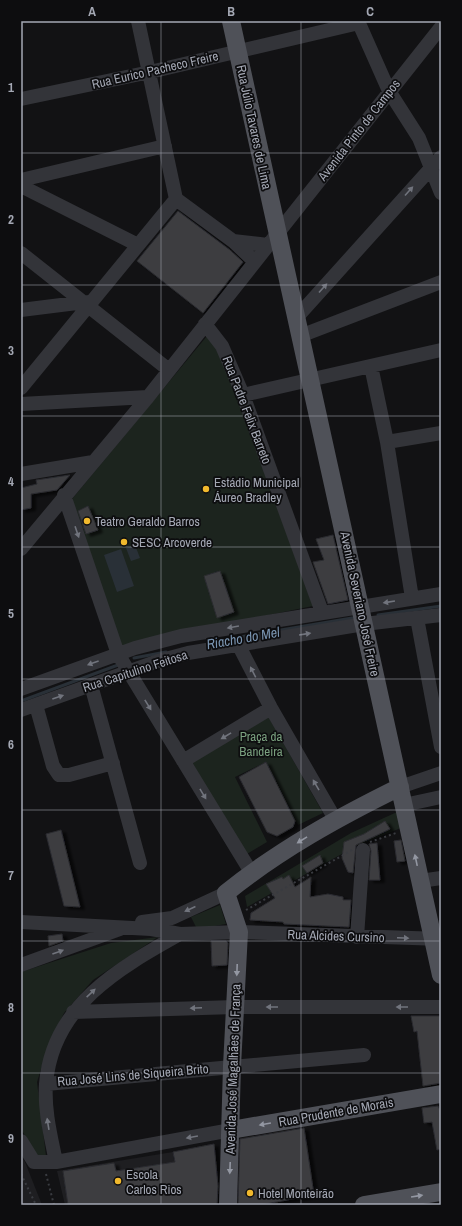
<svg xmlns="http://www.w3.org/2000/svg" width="462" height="1226" viewBox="0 0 462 1226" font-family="'Archivo Narrow',sans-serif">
  <defs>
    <filter id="shadow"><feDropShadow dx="4.5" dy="2.5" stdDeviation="1" flood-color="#0009"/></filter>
  </defs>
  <rect width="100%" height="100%" fill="#121214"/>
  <path fill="#1e1e21" d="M173,1152L180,1205H65L57,1171Z
    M21,1156L25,1162L42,1205H21Z"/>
  <path fill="#1c241e" d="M207,336L220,351L313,606L147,640L121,647L72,499Z
    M268,716L323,813L298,825L266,762L235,777L267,842L247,854L190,764Z
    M397,812L401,828L356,846L247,907L245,896L351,833Z
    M220,905L226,924L197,929L191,917Z
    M158,937L93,980L64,1013L47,1050L37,1082L46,1156L35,1157L21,1128V972L111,943Z"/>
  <path fill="#293037" d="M135,545L140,558L131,561L126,548Z
    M121,549L134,586L117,592L104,555Z"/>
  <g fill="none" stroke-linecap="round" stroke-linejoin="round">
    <path stroke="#293037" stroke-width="3" d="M378,615L441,606
      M228,639L352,618
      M134,658L166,652
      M21,701L118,665"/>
  </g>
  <path fill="#3c3d41" stroke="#2c2c30" filter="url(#shadow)" d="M178,211L230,250L243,262L203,313L137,261Z
    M70,475L57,490L31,494V508L21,510V488L37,484L36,480Z
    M88,506L98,530L86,534L78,511Z
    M333,535L348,600L328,604L313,562L324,560L316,539Z
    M220,571L234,612L217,618L204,576Z
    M266,762L295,821L293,827L277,836L267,832L239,777Z
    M385,821L390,829L356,845L353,873L348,872L342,858L344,842L364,834Z
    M61,830L80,907L64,906L46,834Z
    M401,840L405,861L397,862L394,841Z
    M377,843L380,880H369L371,851L369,844Z
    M320,855L323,863L307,873L302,866Z
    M289,875L295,887L311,877L310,897L328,894L343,897V900H351L349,927L284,924L283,922L250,920L251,913L275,898L266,884L282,877L283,879Z
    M62,934L63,941L49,946L48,936Z
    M211,941H226L228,943L227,965L212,966Z
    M411,1016H441V1083L423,1086L417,1031L414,1032Z
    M438,1106L441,1112V1149L437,1150L432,1122L424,1123L422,1108Z
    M304,1128L314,1195L260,1205H238L240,1139Z
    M214,1144L218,1186L217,1205H68L63,1171L114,1163L116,1171L175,1162L173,1152Z"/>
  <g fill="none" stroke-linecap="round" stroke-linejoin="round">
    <path stroke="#393b40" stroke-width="2" stroke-dasharray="2 3" stroke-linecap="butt" d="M370,842L396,833
      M246,910L352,850
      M21,1174L36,1205
      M46,1174L54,1205"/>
    <path stroke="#333439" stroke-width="14" d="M138,21L176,199L233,241L255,262
      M358,21L389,91L419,138L441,193
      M21,99L150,72L359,23
      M21,180L165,146
      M21,186L138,245
      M233,241L268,245
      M21,253L169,370
      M21,310L85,302
      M297,317L441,157
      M205,324L222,346L243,395L322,612
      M300,336L441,282
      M371,366L387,442L412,598
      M21,388L176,199
      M243,395L441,350
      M21,404L148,397
      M387,442L441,433
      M21,474L93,462
      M64,495L118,654L251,872
      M21,549L148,397L441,27
      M417,618L441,747
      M238,644L271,708L335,819
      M91,685L140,863
      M21,689L135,648L181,636L441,594
      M36,705L53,766L59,775H69L113,763
      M21,710L158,661L188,653L364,624L441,615
      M183,761L271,708
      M400,787L441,773
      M404,805L441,797
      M420,881L441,878
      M21,922L151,929L180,934L239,932L441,939
      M142,922L172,918L226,893
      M357,937L363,850
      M21,965L120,929
      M73,1012L235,1007H441
      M46,1084L364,1055
      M21,1141L34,1162H56L231,1130
      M56,1162C51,1137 44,1110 46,1084C52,1006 119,968 180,934"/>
    <path stroke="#4f5158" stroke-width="18" d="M231,21L441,975
      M231,1130L441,1094
      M228,1205L232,1066L239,932L226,893C279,850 339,817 400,787
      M364,1205L441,1192"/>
  </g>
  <defs><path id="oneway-solid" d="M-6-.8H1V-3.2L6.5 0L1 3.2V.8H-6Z"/></defs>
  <g fill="#71747d">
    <use href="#oneway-solid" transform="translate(409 191) rotate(-48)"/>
    <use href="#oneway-solid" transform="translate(323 288) rotate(-48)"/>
    <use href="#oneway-solid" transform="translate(77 532) rotate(71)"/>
    <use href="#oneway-solid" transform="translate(389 602) rotate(171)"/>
    <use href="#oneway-solid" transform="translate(233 627) rotate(170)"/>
    <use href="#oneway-solid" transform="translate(305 634) rotate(-9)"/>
    <use href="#oneway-solid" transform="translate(93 663) rotate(160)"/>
    <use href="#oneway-solid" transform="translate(253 672) rotate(-117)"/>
    <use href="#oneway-solid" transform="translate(58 697) rotate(-19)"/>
    <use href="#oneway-solid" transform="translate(148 705) rotate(58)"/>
    <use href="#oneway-solid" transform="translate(226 736) rotate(149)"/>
    <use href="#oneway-solid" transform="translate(316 785) rotate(-120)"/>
    <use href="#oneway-solid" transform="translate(203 794) rotate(59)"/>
    <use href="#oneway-solid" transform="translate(190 909) rotate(155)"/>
    <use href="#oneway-solid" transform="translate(403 938) rotate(2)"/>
    <use href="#oneway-solid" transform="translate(58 952) rotate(-20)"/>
    <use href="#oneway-solid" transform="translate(91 993) rotate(-43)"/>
    <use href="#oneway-solid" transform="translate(272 1007) rotate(180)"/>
    <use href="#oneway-solid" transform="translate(402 1007) rotate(180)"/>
    <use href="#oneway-solid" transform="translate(196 1008) rotate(178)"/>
    <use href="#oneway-solid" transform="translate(48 1124) rotate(-99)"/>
    <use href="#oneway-solid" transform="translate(192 1137) rotate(170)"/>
  </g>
  <g fill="#9397a2">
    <use href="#oneway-solid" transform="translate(302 840) rotate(148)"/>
    <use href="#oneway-solid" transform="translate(416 860) rotate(-102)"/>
    <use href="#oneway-solid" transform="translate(237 970) rotate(92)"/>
    <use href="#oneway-solid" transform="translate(265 1124) rotate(170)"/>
    <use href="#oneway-solid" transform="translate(230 1168) rotate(92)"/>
    <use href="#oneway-solid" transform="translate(417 1196) rotate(-9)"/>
  </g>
  <path fill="none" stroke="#a4a8b4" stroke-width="1" stroke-opacity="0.55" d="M161,21V1205M301,21V1205M21,153H441M21,285H441M21,416H441M21,547H441M21,679H441M21,810H441M21,941H441M21,1073H441"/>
  <g fill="#f1b92d" stroke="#0d0d0f" stroke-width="1.5">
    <circle cx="206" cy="489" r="4"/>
    <circle cx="87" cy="521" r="4"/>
    <circle cx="124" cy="542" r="4"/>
    <circle cx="118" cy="1181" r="4"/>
    <circle cx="250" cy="1193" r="4"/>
  </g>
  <g text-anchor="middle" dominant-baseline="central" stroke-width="3.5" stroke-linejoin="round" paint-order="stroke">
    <g font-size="13" fill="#a4a8b4" stroke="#0d0d0f">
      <text transform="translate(155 70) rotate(-13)">Rua Eurico Pacheco Freire</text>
      <text transform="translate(254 127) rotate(78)">Rua Júlio Tavares de Lima</text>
      <text transform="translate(359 130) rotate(-52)">Avenida Pinto de Campos</text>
      <text transform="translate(247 410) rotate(69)">Rua Padre Felix Barreto</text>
      <text transform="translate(360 604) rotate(78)">Avenida Severiano José Freire</text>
      <text transform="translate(135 671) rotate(-18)">Rua Capitulino Feitosa</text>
      <text transform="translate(336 936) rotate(2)">Rua Alcides Cursino</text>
      <text transform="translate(233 1069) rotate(-88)">Avenida José Magalhães de França</text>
      <text transform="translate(133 1075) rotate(-5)">Rua José Lins de Siqueira Brito</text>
      <text transform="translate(336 1112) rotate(-10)">Rua Prudente de Morais</text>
    </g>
    <g font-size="13" fill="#a4a8b4" stroke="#0d0d0f" text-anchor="start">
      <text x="214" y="482">Estádio Municipal<tspan x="214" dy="15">Áureo Bradley</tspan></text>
      <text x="95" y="521">Teatro Geraldo Barros</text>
      <text x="132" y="542">SESC Arcoverde</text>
      <text x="126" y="1174">Escola<tspan x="126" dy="15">Carlos Rios</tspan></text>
      <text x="258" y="1193">Hotel Monteirão</text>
    </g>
    <g font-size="13" fill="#7aa07f" stroke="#0d0d0f">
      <text x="261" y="736">Praça da<tspan x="261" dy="15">Bandeira</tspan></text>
    </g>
    <g font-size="14" font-style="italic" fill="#7a94b0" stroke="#0d0d0f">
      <text transform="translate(243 638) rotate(-10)">Riacho do Mel</text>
    </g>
  </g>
  <rect width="462" height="1226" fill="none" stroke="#0d0d0f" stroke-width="44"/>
  <rect x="22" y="22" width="418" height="1182" fill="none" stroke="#a4a8b4" stroke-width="1.5"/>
  <g font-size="13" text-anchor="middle" font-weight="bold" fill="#a4a8b4">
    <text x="92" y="16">A</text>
    <text x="231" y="16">B</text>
    <text x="370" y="16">C</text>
    <text x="11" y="92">1</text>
    <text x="11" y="224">2</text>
    <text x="11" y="355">3</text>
    <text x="11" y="486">4</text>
    <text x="11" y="618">5</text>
    <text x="11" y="749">6</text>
    <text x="11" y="880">7</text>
    <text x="11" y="1012">8</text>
    <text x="11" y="1143">9</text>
  </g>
</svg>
